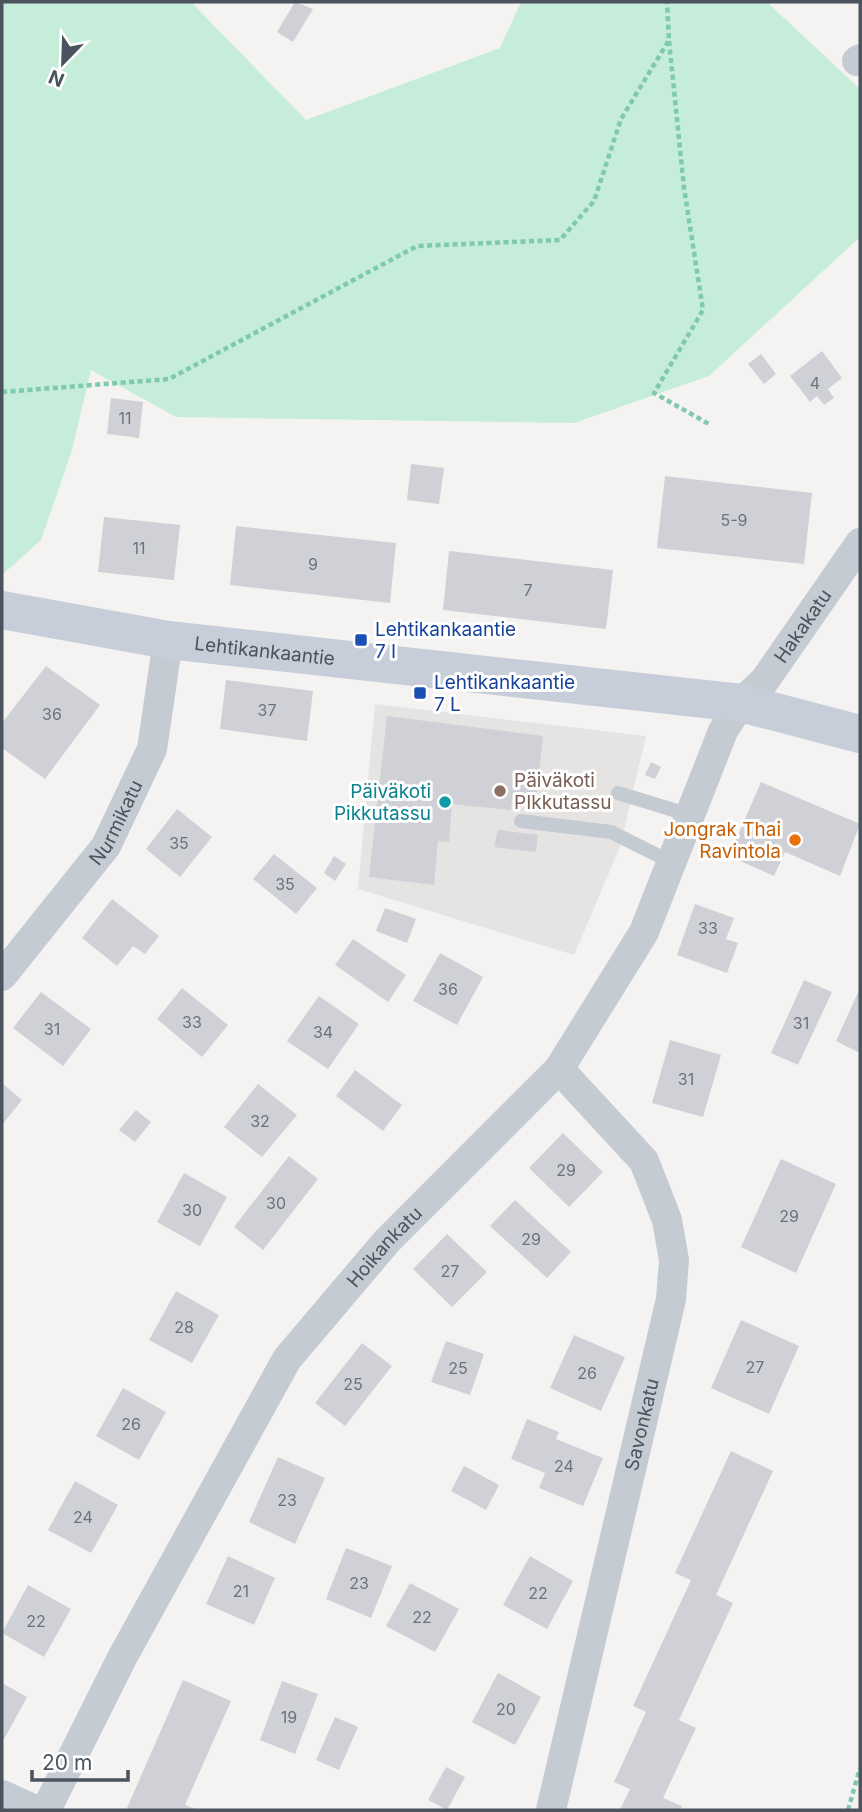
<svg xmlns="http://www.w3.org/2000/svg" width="862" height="1812" viewBox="0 0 862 1812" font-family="Inter,sans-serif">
  <rect width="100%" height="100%" fill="#f4f3f2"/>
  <path fill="#e5e4e3" d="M375,704L646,736L620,847L574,955L358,889Z"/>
  <path fill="#c5edd9" d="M2,2H191L306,120L500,48L521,2H767L860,89V237L709,376L574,423L176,417L91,370L72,450L41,540L2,575Z"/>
  <path fill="#cfd1d6" d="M295,2L313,9L293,42L277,32Z
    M822,351L842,378L828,389L834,398L824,405L817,396L810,402L790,376Z
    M761,354L776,374L764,384L748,364Z
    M111,398L143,402L139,438L107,434Z
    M411,464L444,468L439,504L407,500Z
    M665,476L812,493L804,564L657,548Z
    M104,517L180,525L174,580L98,572Z
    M236,526L396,543L390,603L230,585Z
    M449,551L613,570L606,629L443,610Z
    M46,666L100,705L45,779L2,748V723Z
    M226,680L313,691L307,741L220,729Z
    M387,716L543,736L537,794L512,800L511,810L452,804L449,842L438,841L434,885L369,877Z
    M651,762L661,767L655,779L645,775Z
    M761,782L860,824L840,876L785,852L774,876L729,856Z
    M177,809L212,837L180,877L146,849Z
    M498,830L538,835L536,852L494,847Z
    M274,854L317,888L296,914L253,879Z
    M334,856L346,864L335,881L324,873Z
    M112,899L159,936L145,954L133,946L117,966L82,938Z
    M695,904L734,918L726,939L738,943L727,973L677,955Z
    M385,908L416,919L407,943L376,931Z
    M353,939L406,975L388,1002L335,965Z
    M440,953L483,977L457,1025L413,1001Z
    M804,980L832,992L798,1065L771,1053Z
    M182,988L228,1025L202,1057L157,1019Z
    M860,988V1053L836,1041Z
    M41,992L91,1029L63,1066L13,1028Z
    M319,996L359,1024L328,1069L287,1041Z
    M670,1040L721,1055L703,1117L652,1103Z
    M355,1070L402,1105L383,1131L336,1096Z
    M2,1083L22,1100L2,1125Z
    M258,1084L297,1115L262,1157L224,1127Z
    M136,1110L151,1122L135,1142L119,1130Z
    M563,1133L603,1172L569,1207L529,1168Z
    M289,1156L318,1179L263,1250L234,1227Z
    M781,1159L836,1184L796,1273L741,1247Z
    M184,1173L227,1197L200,1246L157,1222Z
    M515,1200L571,1252L547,1278L490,1226Z
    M447,1234L487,1272L452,1307L413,1269Z
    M176,1291L219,1315L192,1363L149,1340Z
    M741,1320L799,1346L769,1414L711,1388Z
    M574,1335L625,1357L601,1411L550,1388Z
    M446,1341L484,1354L470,1395L431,1382Z
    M362,1343L392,1366L345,1426L315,1403Z
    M123,1388L166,1412L139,1460L96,1436Z
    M527,1419L559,1432L556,1439L603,1458L583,1506L539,1488L545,1473L511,1459Z
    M731,1451L773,1471L716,1595L733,1603L679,1720L696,1728L663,1798L682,1806L680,1810H620L630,1789L614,1782L646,1712L633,1706L691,1580L675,1573Z
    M278,1457L325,1478L295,1544L249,1522Z
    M464,1466L499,1485L486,1510L451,1491Z
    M75,1481L118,1505L91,1553L48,1530Z
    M346,1548L392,1566L371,1618L326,1599Z
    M228,1556L275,1578L254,1625L206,1604Z
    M530,1556L573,1581L547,1629L503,1605Z
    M410,1583L459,1609L435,1652L386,1626Z
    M28,1585L71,1609L44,1657L2,1633Z
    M498,1673L541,1697L515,1745L472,1722Z
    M183,1680L231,1701L185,1805L198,1810H132L127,1808Z
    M282,1681L318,1694L295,1754L260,1740Z
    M2,1683L27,1697L2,1743Z
    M335,1717L358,1727L339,1770L316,1760Z
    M446,1767L465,1777L447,1810L428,1800Z"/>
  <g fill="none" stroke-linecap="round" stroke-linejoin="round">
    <path stroke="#7fc9ae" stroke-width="4.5" stroke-dasharray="5 3.5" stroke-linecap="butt" d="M669,41L684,188L703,310L654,393L709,424
      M2,392L169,379L417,246L560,240L594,201L621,119L669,40L667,2
      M848,1810L860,1768"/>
    <path stroke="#c4cbd2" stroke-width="14" d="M618,793L690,815
      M521,821L611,832L671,862"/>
    <g stroke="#c4cbd2" stroke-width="30">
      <path d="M857,61L860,59"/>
      <path id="s1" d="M2,976L106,846L152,749L168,640"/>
      <path d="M2,1795L35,1810"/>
      <path id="s2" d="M46,1810L123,1656L287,1359L387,1241L559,1069L644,932L723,731L741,703L765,680L860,543"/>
      <path id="s3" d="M551,1810L671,1299L674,1260L667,1220L644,1161L559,1069"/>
    </g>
    <path stroke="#c7cdd9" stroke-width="38" id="s4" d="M2,610L168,640L741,703L860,734"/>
  </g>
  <g fill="#1a4fb4" stroke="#fff" stroke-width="2.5">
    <rect x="354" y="633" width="14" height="14" rx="3.5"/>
    <rect x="413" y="686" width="14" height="14" rx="3.5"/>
  </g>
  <circle fill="#8d6e63" stroke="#fff" stroke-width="2.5" cx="500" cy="791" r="7"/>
  <circle fill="#0f9aa8" stroke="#fff" stroke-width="2.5" cx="445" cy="802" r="7"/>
  <circle fill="#e8710a" stroke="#fff" stroke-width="2.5" cx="795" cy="840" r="7"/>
  <g text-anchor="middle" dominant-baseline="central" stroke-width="6" stroke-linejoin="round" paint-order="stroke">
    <g font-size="16" fill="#6c727c">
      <text x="815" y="383">4</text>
      <text x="125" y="418">11</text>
      <text x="734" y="520">5-9</text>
      <text x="139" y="548">11</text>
      <text x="313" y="564">9</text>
      <text x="528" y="590">7</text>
      <text x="267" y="710">37</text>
      <text x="52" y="714">36</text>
      <text x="179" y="843">35</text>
      <text x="285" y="884">35</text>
      <text x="708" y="928">33</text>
      <text x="448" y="989">36</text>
      <text x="192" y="1022">33</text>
      <text x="801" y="1023">31</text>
      <text x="52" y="1029">31</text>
      <text x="323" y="1032">34</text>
      <text x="686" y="1079">31</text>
      <text x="260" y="1121">32</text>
      <text x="566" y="1170">29</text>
      <text x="276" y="1203">30</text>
      <text x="192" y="1210">30</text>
      <text x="789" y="1216">29</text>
      <text x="531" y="1239">29</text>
      <text x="450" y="1271">27</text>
      <text x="184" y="1327">28</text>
      <text x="755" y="1367">27</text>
      <text x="458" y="1368">25</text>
      <text x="587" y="1373">26</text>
      <text x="353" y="1384">25</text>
      <text x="131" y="1424">26</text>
      <text x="564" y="1466">24</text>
      <text x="287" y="1500">23</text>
      <text x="83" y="1517">24</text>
      <text x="359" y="1583">23</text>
      <text x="241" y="1591">21</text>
      <text x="538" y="1593">22</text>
      <text x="422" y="1617">22</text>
      <text x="36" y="1621">22</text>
      <text x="506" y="1709">20</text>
      <text x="289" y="1717">19</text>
    </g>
    <g font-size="19" fill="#4b535e" stroke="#fff">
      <text stroke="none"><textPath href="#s2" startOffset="1419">Hakakatu</textPath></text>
      <text stroke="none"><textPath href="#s4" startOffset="266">Lehtikankaantie</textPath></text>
      <text stroke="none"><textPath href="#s1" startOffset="192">Nurmikatu</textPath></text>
      <text stroke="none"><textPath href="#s2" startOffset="660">Hoikankatu</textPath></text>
      <text stroke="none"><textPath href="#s3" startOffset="396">Savonkatu</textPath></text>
    </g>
    <g font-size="19" fill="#164399" stroke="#fff" text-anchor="start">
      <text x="375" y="629">Lehtikankaantie<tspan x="375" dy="22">7 I</tspan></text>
      <text x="434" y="682">Lehtikankaantie<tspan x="434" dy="22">7 L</tspan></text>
    </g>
    <g font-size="19" fill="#785e54" stroke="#fff" text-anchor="start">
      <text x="514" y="780">Päiväkoti<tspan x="514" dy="22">PIkkutassu</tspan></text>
    </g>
    <g font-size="19" fill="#0d838f" stroke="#fff" text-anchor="end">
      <text x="431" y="791">Päiväkoti<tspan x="431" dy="22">Pikkutassu</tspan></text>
    </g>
    <g font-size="19" fill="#c56008" stroke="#fff" text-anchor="end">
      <text x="781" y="829">Jongrak Thai<tspan x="781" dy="22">Ravintola</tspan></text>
    </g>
  </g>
  <rect width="862" height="1812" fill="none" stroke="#4b535e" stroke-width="7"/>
  <g transform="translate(63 63) rotate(203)" stroke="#ffffff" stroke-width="5" paint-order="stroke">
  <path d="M0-5L12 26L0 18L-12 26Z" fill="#4b535e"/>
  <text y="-10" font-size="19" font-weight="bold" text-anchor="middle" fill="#4b535e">N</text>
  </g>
  <path d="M32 1770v10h96v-10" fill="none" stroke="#4b535e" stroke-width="3.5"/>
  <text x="42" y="1770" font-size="21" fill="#4b535e" stroke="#ffffff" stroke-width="5" paint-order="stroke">20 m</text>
</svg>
